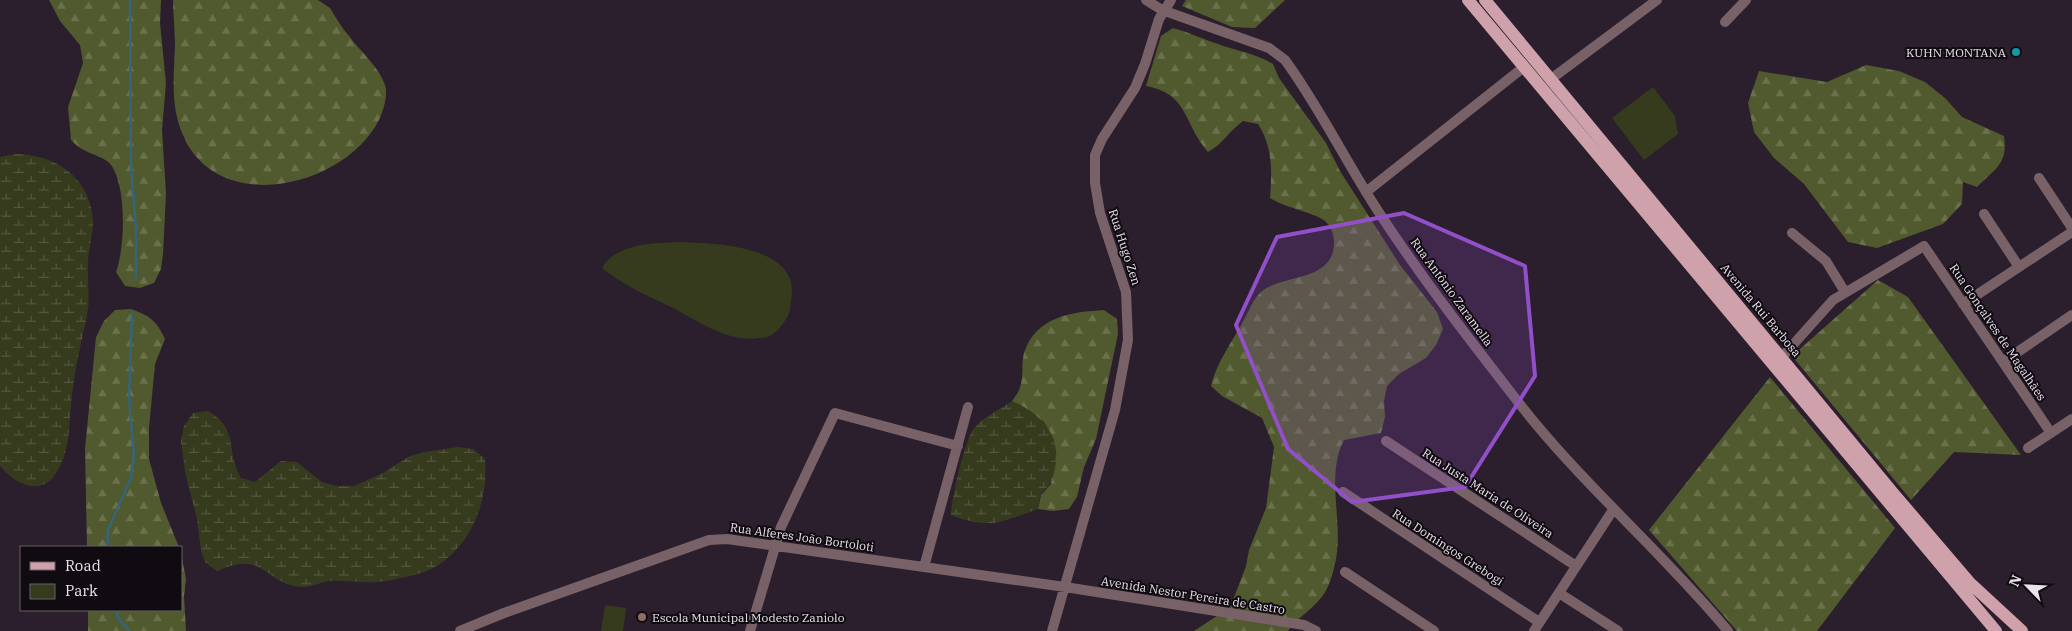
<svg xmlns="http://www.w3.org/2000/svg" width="2072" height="631" viewBox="0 0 2072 631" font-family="'IBM Plex Serif',serif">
  <defs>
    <pattern id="forest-firs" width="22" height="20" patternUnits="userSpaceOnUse" patternTransform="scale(1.25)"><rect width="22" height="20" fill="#51592e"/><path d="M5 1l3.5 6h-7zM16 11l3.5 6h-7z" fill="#6a714c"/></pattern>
    <pattern id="wetland-marsh" width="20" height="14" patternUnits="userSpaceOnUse" patternTransform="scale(1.25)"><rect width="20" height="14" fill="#363b1e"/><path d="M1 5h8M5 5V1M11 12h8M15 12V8" fill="none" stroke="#53573f"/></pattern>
  </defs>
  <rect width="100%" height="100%" fill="#2b1e2d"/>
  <path fill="#363b1e" d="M1653,87L1675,116L1678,134L1644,160L1612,118Z
    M680,242C710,243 782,245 791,282C793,291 791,301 790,309C789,318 776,335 767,337C730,345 702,323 671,307C644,294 626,287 602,268C616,243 655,243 680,242Z
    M605,605L626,608L623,631H601Z"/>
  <path fill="url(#forest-firs)" d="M49,0H161L160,23L166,83L162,130L166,193L163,254L161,269L154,283L140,288L125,286L116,272C125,248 127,187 111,165C105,157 92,155 84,150C79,148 75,144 71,140L68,107L83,63L80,45L60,21Z
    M173,0H318L330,8C336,18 342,28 349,36C360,51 379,67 385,85C388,95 384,108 380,118C347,187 218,218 183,135C170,106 174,76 175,45C175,30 173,15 173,0Z
    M1186,0H1285L1255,28L1232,27L1182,6Z
    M1173,28C1189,32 1202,39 1218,44C1237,51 1255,53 1273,64L1279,78L1326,143L1340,171L1400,265L1437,312L1443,329L1436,345L1426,358L1399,374L1387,386L1384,401L1385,417L1381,433L1344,440C1324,479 1346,526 1334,568C1332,577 1327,592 1320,599C1310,611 1297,618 1288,631H1194L1229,608L1235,595L1246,566L1249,550L1266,508L1274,447L1262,418L1222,396L1211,386C1217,361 1233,341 1245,318C1250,309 1253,299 1261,292C1283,273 1333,283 1334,243C1334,235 1332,228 1326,222C1317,213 1285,208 1270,198C1272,172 1273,147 1258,124L1243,121C1229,131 1223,144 1208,152C1183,123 1189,94 1146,86L1161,36Z
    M1866,65L1899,71L1925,82L1946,99L1962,117L2004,136C2008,164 1996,168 1977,187L1963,182L1962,204L1943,224L1877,248L1848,242L1804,184L1774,158L1754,132L1748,103L1759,71L1827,82Z
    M1878,280L1908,297L2021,455L1954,452L1911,500L1792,356Z
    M131,309C150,316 156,320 165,339L155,364L149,428V459L161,503L179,547H87L85,449L96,337L104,321L115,310Z
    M1104,310L1117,319L1118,334L1096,439L1084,467L1077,497L1069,509L1053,511L1038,509L1041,495L1051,484L1054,440L1044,422L1012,401C1015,397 1019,392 1020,387C1024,377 1021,364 1024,353C1036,316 1072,312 1104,310Z
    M1770,377L1895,528L1817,631H1737L1649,530Z
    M181,553L186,579L184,596L186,631H88V610H181Z"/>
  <path fill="url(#wetland-marsh)" d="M15,154C55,154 90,177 93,220C93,234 89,247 88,261C87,277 90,294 88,310C83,336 76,362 73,388C68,416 73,452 54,476C38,497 13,482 0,466V157Z
    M1012,401C1048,417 1066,443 1051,482C1049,487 1044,489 1041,494C1039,498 1039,505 1038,509C1001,522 990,530 951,515C951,500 965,439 974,428C984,416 1000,410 1012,401Z
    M208,411C240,430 225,450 241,478L255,482L281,461L297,462L322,482L337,486H354L383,473L410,456L425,452L458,447L473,449L485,459C489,500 472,545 435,567C423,574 405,577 392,580C371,585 351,580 331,581C321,582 312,587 301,587C264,584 265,549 217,571L205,562L201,551L197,519L185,472L181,441L184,426L193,413Z"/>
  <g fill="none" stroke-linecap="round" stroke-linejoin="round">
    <path stroke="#33657b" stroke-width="2.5" d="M130,0L131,166L136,229V278
      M107,547L108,530L131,478L134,454L129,399L132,314
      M116,610L118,618L129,631"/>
    <path stroke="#786267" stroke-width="10" d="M1146,0L1162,10L1269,48L1285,60C1320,108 1346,162 1378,211C1419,274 1466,335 1512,394C1577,480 1660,549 1728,631
      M1725,22L1746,0
      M1551,79L1657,0
      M2039,178L2072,228
      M1366,192L1524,67
      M1984,214L2019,267
      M1792,233L1826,261L1845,292
      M1963,304L2072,232
      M1782,357L1833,300L1924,246L2051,433
      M2003,362L2072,315
      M1386,441L1576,566
      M2028,448L2072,419
      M1343,492L1539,622
      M924,567L968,407
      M1345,572L1434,631
      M1559,593L1618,631
      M460,631L504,613L709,540L727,539L1065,587L1304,625L1316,631
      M750,631L781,527L835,413L958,446
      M1052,631L1115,410L1128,340L1126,292L1100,213L1095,183V155L1102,139L1135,88L1145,64L1159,19L1171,0
      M1534,631L1613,510"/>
    <path stroke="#cea1ab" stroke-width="12" d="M1468,0L1996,631
      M1485,0L1894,494L1970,583L2022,631"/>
  </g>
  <path fill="#9150c8" fill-opacity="0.2" stroke="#9150c8" stroke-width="4" stroke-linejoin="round" d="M1404,213L1525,266L1535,376L1465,487L1352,502L1288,449L1236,325L1277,237Z"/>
  <circle fill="#0f9aa8" stroke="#100b11" stroke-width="2" cx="2016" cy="52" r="5"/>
  <circle fill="#8d6e63" stroke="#100b11" stroke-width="2" cx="642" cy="617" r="5"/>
  <g text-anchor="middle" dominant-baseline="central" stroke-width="4" stroke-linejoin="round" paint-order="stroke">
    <g font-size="12" fill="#ebe2ec" stroke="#100b11" text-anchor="end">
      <text x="2006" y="52">KUHN MONTANA</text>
      <text x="652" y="617" text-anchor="start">Escola Municipal Modesto Zaniolo</text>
    </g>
    <g font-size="12" fill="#ebe2ec" stroke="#100b11">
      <text transform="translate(1125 247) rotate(72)">Rua Hugo Zen</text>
      <text transform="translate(1452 292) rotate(54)">Rua Antônio Zaramella</text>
      <text transform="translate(1761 310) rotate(50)">Avenida Rui Barbosa</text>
      <text transform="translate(1998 332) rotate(56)">Rua Gonçalves de Magalhães</text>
      <text transform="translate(1488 493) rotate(33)">Rua Justa Maria de Oliveira</text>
      <text transform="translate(802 537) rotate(8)">Rua Alferes João Bortoloti</text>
      <text transform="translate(1448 547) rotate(33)">Rua Domingos Grebogi</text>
      <text transform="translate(1193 595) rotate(9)">Avenida Nestor Pereira de Castro</text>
    </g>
  </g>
  <rect x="20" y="546" width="162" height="65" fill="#100b11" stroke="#686169"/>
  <rect x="30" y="562" width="25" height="8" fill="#cea1ab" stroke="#686169"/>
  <text x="65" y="571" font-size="15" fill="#ebe2ec">Road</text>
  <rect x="30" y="584" width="25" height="15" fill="#363b1e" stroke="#686169"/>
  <text x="65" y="596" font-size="15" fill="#ebe2ec">Park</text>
  <g transform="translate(2027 586) rotate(294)" stroke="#100b11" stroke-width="4" paint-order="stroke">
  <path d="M0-4L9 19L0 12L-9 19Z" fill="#ebe2ec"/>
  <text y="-8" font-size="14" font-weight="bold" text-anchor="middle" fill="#ebe2ec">N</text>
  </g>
</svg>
